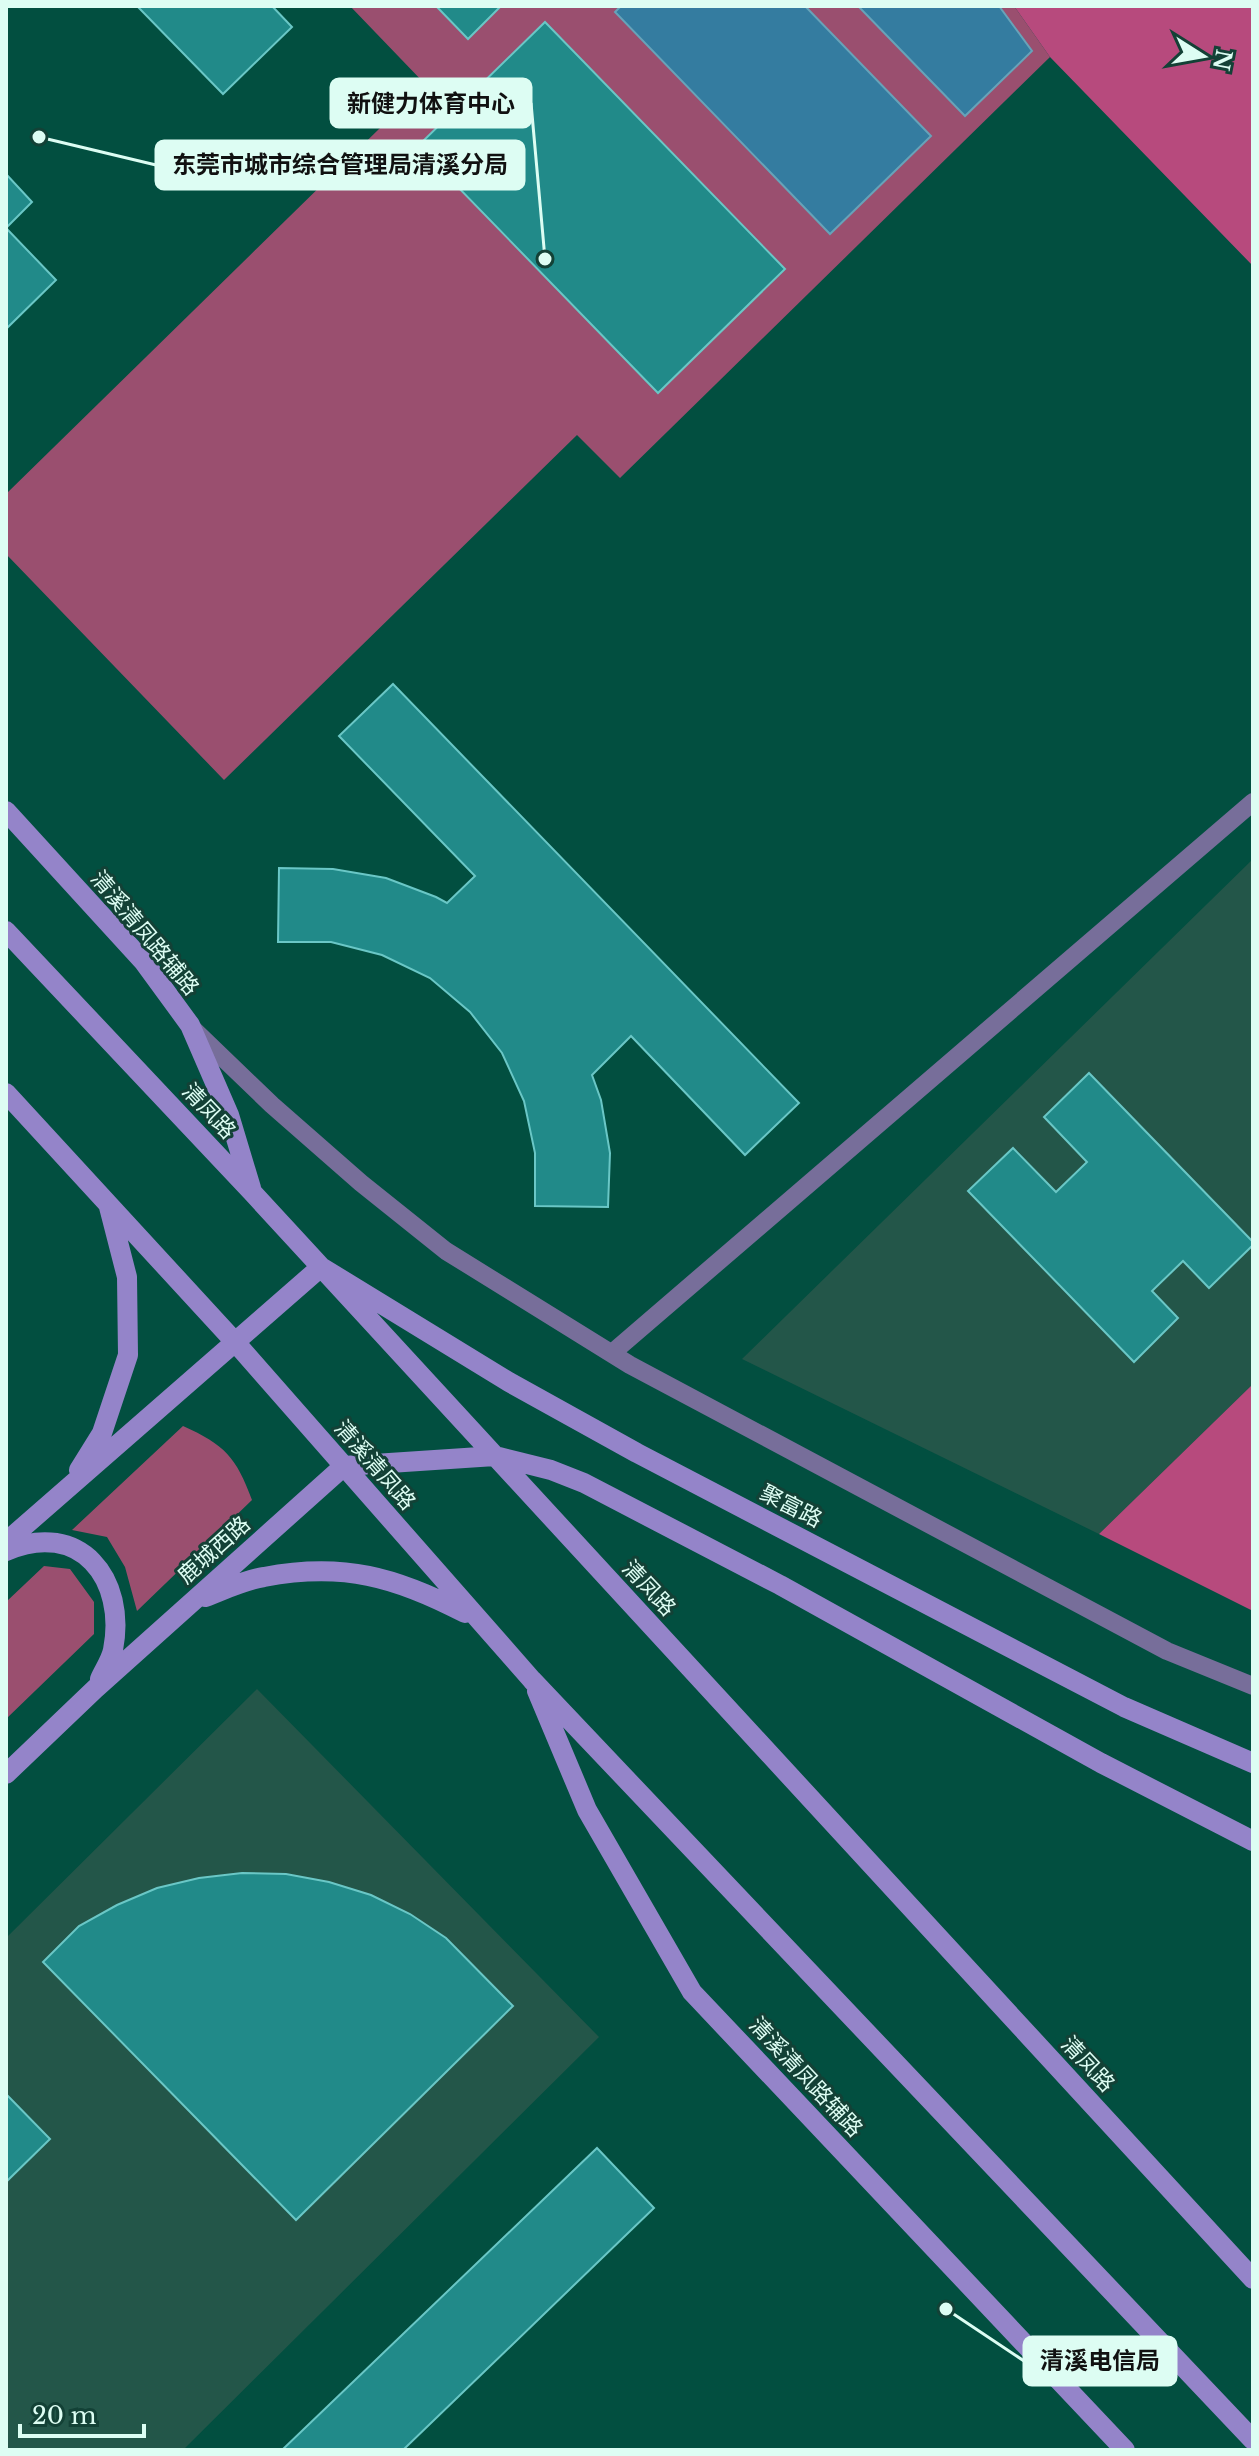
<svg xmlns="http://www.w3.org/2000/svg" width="1259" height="2456" viewBox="0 0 1259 2456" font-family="'Libre Baskerville','Noto Sans SC',serif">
  <rect width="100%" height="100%" fill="#024f40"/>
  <path fill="#235649" d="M1253,859V1384L1099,1534L742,1359Z
    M257,1689L599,2037L183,2450H6V1938Z"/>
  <path fill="#9a4f6f" d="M350,6H1014L1050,57L620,478L577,435L224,780L6,554V494L425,84Z
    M183,1426C225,1445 236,1457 252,1500L137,1611L125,1567L107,1537L72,1530Z
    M44,1566L70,1569L94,1602V1634L6,1719V1602Z"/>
  <path fill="#b74a7d" d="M1014,6H1253V266L1050,57Z
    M1253,1384V1611L1099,1534Z"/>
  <path fill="#347ca0" stroke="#67a3b9" stroke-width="2" d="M621,6H805L931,136L830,234L615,12Z
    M858,6H999L1032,51L965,116Z"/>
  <path fill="#218a89" stroke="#6ac7c6" stroke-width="2" d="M137,6H272L292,27L223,94Z
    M436,6H501L468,39Z
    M545,22L785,269L658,393L418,146Z
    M6,174L32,202L6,228Z
    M6,228L56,280L6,329Z
    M393,684L799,1103L745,1155L631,1036L592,1075L601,1100L610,1153L608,1207L535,1206V1153L524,1101L502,1053L470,1012L430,978L382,955L331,942H278L279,868L333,869L386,878L436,897L447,903L475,876L339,736Z
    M1089,1073L1253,1242V1245L1209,1288L1183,1261L1152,1291L1178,1318L1134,1362L968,1191L1013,1148L1056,1192L1087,1162L1044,1117Z
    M242,1873L286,1874L329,1882L371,1895L410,1914L446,1938L513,2006L296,2220L43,1962L79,1926L117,1905L157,1888L199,1878Z
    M6,2094L50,2139L6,2182Z
    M597,2148L654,2208L403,2450H282Z"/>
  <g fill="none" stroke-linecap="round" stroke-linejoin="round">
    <path stroke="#776e9a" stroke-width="18" d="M194,1030L272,1105L361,1183L446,1251L630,1365L1167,1651L1253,1686
      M612,1353L1253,802"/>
    <path stroke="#9484c9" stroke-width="20" d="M6,811L144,962L190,1025L229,1115L251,1188
      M6,931L252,1192L1253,2279
      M6,1093L235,1342L532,1680L1253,2440
      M79,1470L102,1433L128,1355L127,1277L109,1207
      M6,1542L321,1267L509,1382L637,1453L1124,1707L1253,1763
      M6,1551C80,1519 127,1579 113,1650C111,1660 104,1670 100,1679
      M205,1597C224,1590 244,1580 264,1577C343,1562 396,1577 465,1613
      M537,1691L587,1810L692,1992L1125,2450
      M6,1774L95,1689L344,1466L495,1456L551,1470L584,1483L780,1585L1101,1763L1253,1841"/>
  </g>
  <g text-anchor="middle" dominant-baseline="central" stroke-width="6" stroke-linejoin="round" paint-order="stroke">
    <g font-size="22" fill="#ddfdf3" stroke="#134136">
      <text transform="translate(145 933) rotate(50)">清溪清凤路辅路</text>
      <text transform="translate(209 1111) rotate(47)">清凤路</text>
      <text transform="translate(375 1465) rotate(49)">清溪清凤路</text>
      <text transform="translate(791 1506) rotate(27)">聚富路</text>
      <text transform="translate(214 1550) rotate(-42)">鹿城西路</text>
      <text transform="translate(649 1588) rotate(47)">清凤路</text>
      <text transform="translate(1088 2064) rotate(47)">清凤路</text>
      <text transform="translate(806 2077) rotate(47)">清溪清凤路辅路</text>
    </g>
  </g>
  <path fill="none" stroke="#ddfdf3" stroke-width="3" d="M545 259L531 103M39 137L156 165M946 2309L1024 2361"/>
  <g fill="#ddfdf3" stroke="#134136" stroke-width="3">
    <circle cx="545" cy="259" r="8"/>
    <circle cx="39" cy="137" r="8"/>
    <circle cx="946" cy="2309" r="8"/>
  </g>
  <g fill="#ddfdf3" stroke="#ddfdf3" stroke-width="3">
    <rect x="331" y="79" width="200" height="48" rx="8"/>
    <rect x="156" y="141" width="368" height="48" rx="8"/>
    <rect x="1024" y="2337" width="152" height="48" rx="8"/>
  </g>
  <g font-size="24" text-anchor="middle" font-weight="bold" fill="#111">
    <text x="431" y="112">新健力体育中心</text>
    <text x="340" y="173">东莞市城市综合管理局清溪分局</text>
    <text x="1100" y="2369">清溪电信局</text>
  </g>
  <rect width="1259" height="2456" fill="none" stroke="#ddfdf3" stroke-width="16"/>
  <g transform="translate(1203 56) rotate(101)" stroke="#134136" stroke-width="6" paint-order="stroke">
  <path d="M0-6L14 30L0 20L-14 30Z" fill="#ddfdf3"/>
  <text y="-12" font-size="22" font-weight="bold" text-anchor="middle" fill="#ddfdf3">N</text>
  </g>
  <path d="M20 2424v12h124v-12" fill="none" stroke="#ddfdf3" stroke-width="4"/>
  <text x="32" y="2424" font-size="24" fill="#ddfdf3" stroke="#134136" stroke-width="6" paint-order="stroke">20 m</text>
</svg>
